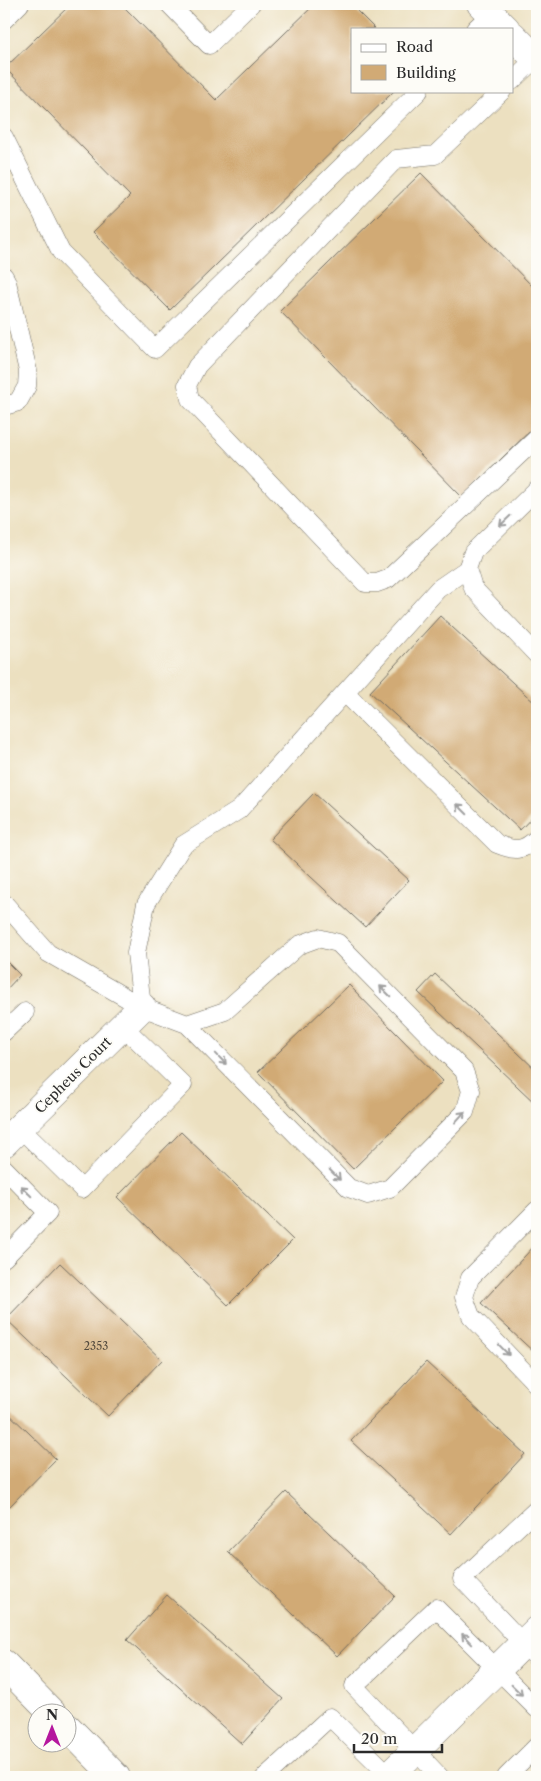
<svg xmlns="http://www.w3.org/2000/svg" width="541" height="1781" viewBox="0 0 541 1781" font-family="'Libre Caslon Text',serif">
  <rect width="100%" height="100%" fill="#fdfcf7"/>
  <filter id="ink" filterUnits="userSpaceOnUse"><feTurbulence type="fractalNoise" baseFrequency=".02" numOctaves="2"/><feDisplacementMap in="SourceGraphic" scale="10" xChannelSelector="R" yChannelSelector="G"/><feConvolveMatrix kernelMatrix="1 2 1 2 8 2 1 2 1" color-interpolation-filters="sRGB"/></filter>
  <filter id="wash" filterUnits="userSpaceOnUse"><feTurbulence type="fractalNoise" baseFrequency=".0096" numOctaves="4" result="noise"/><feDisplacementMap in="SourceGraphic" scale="20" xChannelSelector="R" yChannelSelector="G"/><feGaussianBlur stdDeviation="1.12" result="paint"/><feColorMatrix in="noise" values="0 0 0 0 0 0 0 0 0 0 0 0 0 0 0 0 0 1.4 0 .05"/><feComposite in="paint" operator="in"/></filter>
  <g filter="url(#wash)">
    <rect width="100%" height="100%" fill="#ece0c0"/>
    <g id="blocks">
      <path fill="#d1aa75" d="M71,4H121L216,100L315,4H350L375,29H352V91H394L170,310L93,232L130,196L5,68Z
        M421,173L537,291V424L462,497L280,311Z
        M440,616L537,705V812L520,830L370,692Z
        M314,793L409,880L365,927L270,839Z
        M4,959L20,975L4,992Z
        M435,974L537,1071V1105L418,992Z
        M349,985L443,1081L353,1169L258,1072Z
        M181,1132L293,1240L228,1305L117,1197Z
        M537,1243V1355L481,1303Z
        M60,1263L162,1360L108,1416L6,1319Z
        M426,1362L525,1454L451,1534L351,1441Z
        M4,1409L56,1459L8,1508L4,1504Z
        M286,1492L395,1596L337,1656L228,1552Z
        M167,1595L283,1699L242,1744L127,1640Z"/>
    </g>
  </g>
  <g filter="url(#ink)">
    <use href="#blocks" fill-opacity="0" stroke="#6f6a5f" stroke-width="1"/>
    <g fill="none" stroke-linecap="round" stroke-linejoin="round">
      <g stroke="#6f6a5f" stroke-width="19">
        <path id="lane" d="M169,4L209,45L251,4
          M4,20L20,4
          M475,29L491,14
          M512,81L536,58
          M502,91L435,155L396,159L197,366L187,385L190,399L365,583H377L388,579L537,438
          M4,137L61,252L155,349L419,91
          M4,276L7,282L28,371L27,386L18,402L4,406
          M537,489L473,552L467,569L473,588L537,655
          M345,693L497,844C514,851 523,852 537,838
          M4,903L48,953L142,1007L187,1024L349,1188L368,1195L390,1188L465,1112L471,1091L464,1071L338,943L318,938L299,945L225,1011L187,1024
          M142,1007L136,953L146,904L183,845L239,810L438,589L467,569
          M4,1032L25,1012
          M20,1128L82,1189L183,1085L123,1026
          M4,1168L48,1213L4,1258
          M537,1210L470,1278L464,1297L471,1316L537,1385
          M537,1509L462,1579L537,1658
          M265,1777L330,1717L391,1777
          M440,1777L354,1686L436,1608L537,1709
          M506,1777L537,1746"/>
      </g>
      <g stroke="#6f6a5f" stroke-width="29">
        <path id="street" d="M4,1143L142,1007
          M4,1664L53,1714
          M68,1728L116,1777
          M388,1777L537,1630"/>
      </g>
      <g stroke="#6f6a5f" stroke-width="29">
        <path id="secondary" d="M481,4L506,29
          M512,35L537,60"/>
      </g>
      <use href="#lane" stroke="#fff" stroke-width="18"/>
      <use href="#street" stroke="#fff" stroke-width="28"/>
      <use href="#secondary" stroke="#fff" stroke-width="28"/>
    </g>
    <defs><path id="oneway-shaft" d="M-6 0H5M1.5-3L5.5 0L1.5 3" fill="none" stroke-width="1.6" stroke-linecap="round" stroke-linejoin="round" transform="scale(1.25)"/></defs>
    <g stroke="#a0a0a0">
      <use href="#oneway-shaft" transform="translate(505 521) rotate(136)"/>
      <use href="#oneway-shaft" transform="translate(462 809) rotate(-135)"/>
      <use href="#oneway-shaft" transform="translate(385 991) rotate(-135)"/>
      <use href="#oneway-shaft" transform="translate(221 1059) rotate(46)"/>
      <use href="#oneway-shaft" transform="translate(460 1117) rotate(-48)"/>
      <use href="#oneway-shaft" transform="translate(335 1175) rotate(45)"/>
      <use href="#oneway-shaft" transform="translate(26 1191) rotate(-135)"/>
      <use href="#oneway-shaft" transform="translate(504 1350) rotate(46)"/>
      <use href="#oneway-shaft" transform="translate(467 1639) rotate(-134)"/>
      <use href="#oneway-shaft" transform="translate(517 1690) rotate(44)"/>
    </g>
  </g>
  <g text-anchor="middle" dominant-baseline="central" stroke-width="4" stroke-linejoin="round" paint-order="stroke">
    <g font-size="11" fill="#544b3e">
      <text x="96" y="1346">2353</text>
    </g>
    <g font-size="14" fill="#2b2b2b" stroke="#fdfcf7">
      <text transform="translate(73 1075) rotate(-45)">Cepheus Court</text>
    </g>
  </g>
  <rect width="541" height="1781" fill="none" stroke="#fdfcf7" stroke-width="20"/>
  <rect x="351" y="28" width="162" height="65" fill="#fdfcf7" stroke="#a9a8a5"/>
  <rect x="361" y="44" width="25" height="8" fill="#ffffff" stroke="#a9a8a5"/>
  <text x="396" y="52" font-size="15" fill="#2b2b2b">Road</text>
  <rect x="361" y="65" width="25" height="15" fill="#d1aa75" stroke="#a9a8a5"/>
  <text x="396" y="78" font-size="15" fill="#2b2b2b">Building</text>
  <g transform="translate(52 1728)"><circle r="24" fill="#fdfcf7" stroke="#a9a8a5"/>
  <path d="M0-4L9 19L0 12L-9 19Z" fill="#b5179e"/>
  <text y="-8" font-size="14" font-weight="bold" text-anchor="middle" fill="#2b2b2b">N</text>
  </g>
  <path d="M354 1744v8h88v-8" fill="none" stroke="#2b2b2b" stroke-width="2.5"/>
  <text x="361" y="1744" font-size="15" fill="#2b2b2b" stroke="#fdfcf7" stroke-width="4" paint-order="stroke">20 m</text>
</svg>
